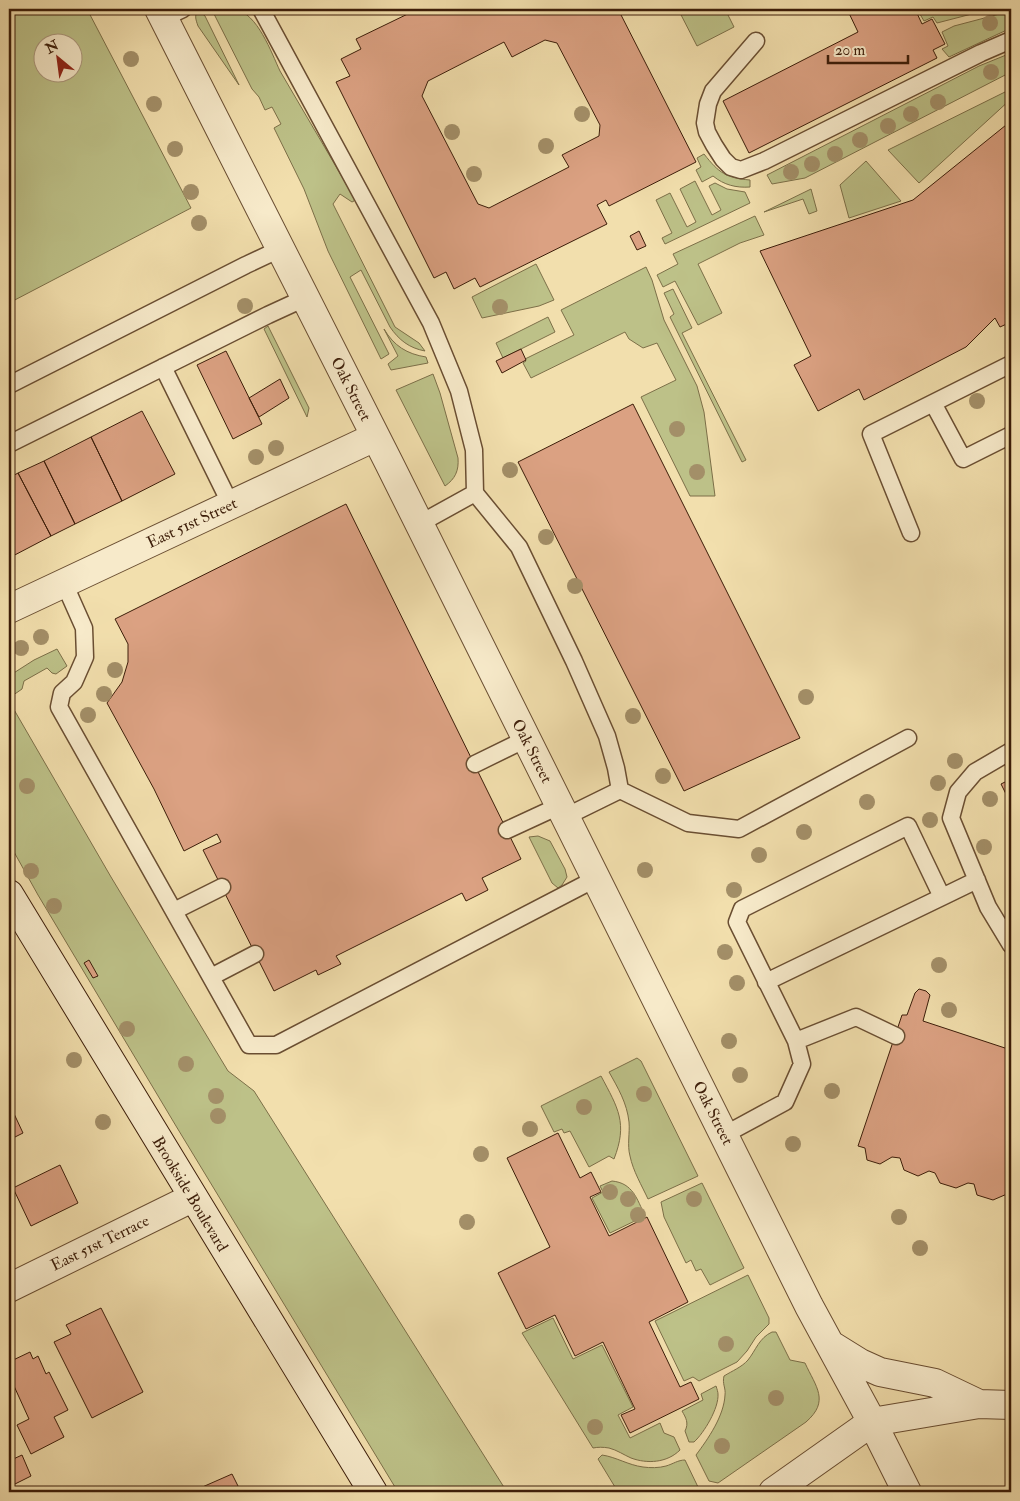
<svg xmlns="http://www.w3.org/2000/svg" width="1020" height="1501" viewBox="0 0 1020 1501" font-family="'IM FELL Double Pica',serif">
  <rect width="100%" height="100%" fill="#f2dfad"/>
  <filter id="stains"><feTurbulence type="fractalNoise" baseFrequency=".004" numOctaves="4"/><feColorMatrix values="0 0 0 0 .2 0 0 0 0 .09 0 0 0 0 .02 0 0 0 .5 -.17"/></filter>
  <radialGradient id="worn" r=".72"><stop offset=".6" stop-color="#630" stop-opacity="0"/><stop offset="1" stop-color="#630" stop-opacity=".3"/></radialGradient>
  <path fill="#bdc188" stroke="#7c6f48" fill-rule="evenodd" d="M9,9H87L191,208L9,303ZM42,42H72V72H42Z
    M215,9C221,9 229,7 235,9C258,14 271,52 280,71L355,199L354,201L352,202L340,194L333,204L395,327L419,343L425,351C409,348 399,340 390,327L361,270L350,277L389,354L381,359L328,251L304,189L274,128L281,124L272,107L265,110L259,97L252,89L213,12Z
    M678,9H725L734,27L697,46Z
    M917,9H991L937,23L933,17L924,21Z
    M198,10L205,16L239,85L198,26C196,20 194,16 198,10Z
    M1011,11V28L949,57L942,49L948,46L942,32L954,26Z
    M1011,53V72L805,178L772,184L767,175L979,66Z
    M1011,89V99L919,183L888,150Z
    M704,154C719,173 726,178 750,180V187C736,188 724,185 713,176L702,182L696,170L701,167L697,158Z
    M866,161L901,201L849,218L840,185Z
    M695,181L712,215L721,210L709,186L715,183L727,189L745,192L750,203L665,244L662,238L672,233L656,200L670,193L687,227L696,222L680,189Z
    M811,189L817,211L809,214L803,199L764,212Z
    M755,216L764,235L740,243L698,264L722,313L698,325L675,281L663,287L657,275L678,264L673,254Z
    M536,264L554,300L539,306L482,318L472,297Z
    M646,267L652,280L664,320L697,386L704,412L715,496H690L641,397L676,380L657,343L643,348L629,339L625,332L531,378L523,363L526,361L525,359L574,335L561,310Z
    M673,289L692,328L682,333L746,460L742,462L670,317L674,314L664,293Z
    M548,317L555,332L503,358L496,343Z
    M268,326L309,408L307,417L264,329Z
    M384,329C394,346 407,354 426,357L428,363L391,370L388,364L398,356Z
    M433,374L440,393L458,458C459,471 455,479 445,486L396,390Z
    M57,649L67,666L56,674L52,673L47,668L24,681L22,689L9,698V676L34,660Z
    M9,701L111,877L228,1071L254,1091L507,1492H398L176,1126L38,895L9,843Z
    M538,836L550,841L565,869L567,877L562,885L558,888L552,883L529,837Z
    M637,1058L641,1061L698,1176L648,1199C642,1186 633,1171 630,1156C627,1145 630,1133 629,1122C627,1103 618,1088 609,1072Z
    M601,1076C618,1108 628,1123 614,1159L609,1156L589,1167L570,1131L564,1133L562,1129L554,1132L541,1106Z
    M612,1181C633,1183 637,1199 645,1216L610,1233L592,1198L603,1192L600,1186Z
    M702,1183L744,1268L710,1285L701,1269L696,1271L691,1260L686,1263L664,1217L661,1202Z
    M748,1275L769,1318V1324L756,1337L747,1351L737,1362L699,1381L693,1377L684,1381L655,1321Z
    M553,1318L573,1359L602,1345L633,1407L618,1415L630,1438L660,1423L664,1433L674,1437L680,1450C667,1463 647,1464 631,1458C624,1455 617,1450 609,1448C603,1447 598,1447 593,1448L522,1333Z
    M772,1332H776L790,1360L805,1363C816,1387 830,1401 806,1422L718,1483L709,1481L696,1455C708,1439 724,1416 725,1395C726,1388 722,1384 724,1376C732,1371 742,1367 748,1360C756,1350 759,1338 772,1332Z
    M716,1386C717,1389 718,1392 718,1394C719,1408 704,1433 694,1442H689L685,1431C689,1423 686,1418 682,1411L703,1400L701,1394Z
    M602,1455C616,1457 628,1465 643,1467C650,1468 659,1468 666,1466C673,1464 678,1460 685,1460L698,1487L696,1492H618L598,1459Z"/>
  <path fill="#dba182" stroke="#3c1d09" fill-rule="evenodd" d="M418,9H618L696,162L609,206L606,200L597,205L607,224L480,287L475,278L454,289L446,272L434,278L336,82L350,76L341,59L361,49L356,39ZM545,40L557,43L600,125L599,136L562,155L569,167L489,208L478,204L422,96L428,81L504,42L512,57Z
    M847,9H915L922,24L932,19L945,44L933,50L937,58L749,153L723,101L858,32Z
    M1011,121V322L1000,327L995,318L966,347L864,400L859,389L818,411L794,365L811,356L760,251L913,200Z
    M639,231L646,246L637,250L630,236Z
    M521,349L526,360L502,373L496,361Z
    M226,351L262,424L233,439L197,365Z
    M280,379L289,398L259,417L249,398Z
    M633,404L800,738L684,791L518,462Z
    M142,411L175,474L122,501L91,437Z
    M91,437L122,501L75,524L44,461Z
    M44,461L75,524L51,536L18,473Z
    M18,473L51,536L9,558V478Z
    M346,504L521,859L482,878L488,890L466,901L462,893L336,956L341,964L318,975L316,970L274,991L203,850L221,842L217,834L184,851L154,789L107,703L122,682L128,662V644L115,619Z
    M1011,779V804L1001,784Z
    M1011,842V856L1006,845Z
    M89,960L98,976L93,978L84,963Z
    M919,989L926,991L930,995L923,1021L1011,1050V1185L1007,1194L993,1200L977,1195L974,1184L968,1183L956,1188L940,1183L935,1173L929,1171L918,1176L904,1170L900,1158L892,1157L880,1164L867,1160L865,1148L858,1146L902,1015H907L915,993Z
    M9,1103L23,1133L9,1140Z
    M558,1133L580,1178L591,1172L601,1192L590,1197L609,1236L647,1217L688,1302L649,1322L680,1387L691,1382L699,1399L630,1433L621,1415L635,1409L603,1342L575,1356L555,1315L526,1329L498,1273L550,1247L507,1158Z
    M60,1165L78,1203L31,1226L13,1188Z
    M101,1308L143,1392L92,1418L54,1342L71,1334L66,1325Z
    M30,1352L33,1359L38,1356L46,1374L49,1372L68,1410L54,1417L64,1437L31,1454L17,1425L29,1419L9,1375V1370H10L9,1362Z
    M22,1455L31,1476L13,1485L9,1476V1461Z
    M232,1474L241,1492H191Z"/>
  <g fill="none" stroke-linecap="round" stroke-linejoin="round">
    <g stroke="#6a4e32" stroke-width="19">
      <path id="lane" d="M261,9L431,323L459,391L474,450L475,493L419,524
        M164,18L183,9
        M756,41L713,91L708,104L705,123L707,132L714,145L723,159L731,167L741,170L764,161L981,53L1011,40
        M163,367L231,505
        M9,385L246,265L280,249
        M933,403L963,459L1011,435
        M9,444L268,315L305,298
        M475,493L519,547L574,661L607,736L616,768L620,790L565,817
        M911,533L871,434L1011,364
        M64,583L84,628L85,657L74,682L62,693L59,707L249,1045H276L597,878
        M1011,751L975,772L958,792L951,818L988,907L1011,945
        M475,764L526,739
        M620,790L688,823L739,829L908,738
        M507,830L559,806
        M174,911L222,887
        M211,977L255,954
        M766,982L942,897
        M796,1041L856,1017L896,1036
        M724,1135L785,1102L802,1064L796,1041L737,922L742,909L908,826L942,897L977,880"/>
    </g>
    <g stroke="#6a4e32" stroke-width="30">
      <path id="street" d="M159,9L389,463L809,1306L872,1422L907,1492
        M9,609L375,437
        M9,1288L192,1198
        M831,1345L860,1363L880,1372L935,1383L979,1404
        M773,1492L872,1422L979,1404L1011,1405"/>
    </g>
    <g stroke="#3c1d09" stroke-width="30">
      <path id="secondary" d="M9,894L373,1492"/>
    </g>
    <use href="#lane" stroke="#f7eaca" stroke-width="16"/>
    <use href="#street" stroke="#f7eaca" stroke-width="28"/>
    <use href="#secondary" stroke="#f7eaca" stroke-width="28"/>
  </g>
  <g fill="#a38f68">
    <circle cx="990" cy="23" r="8"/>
    <circle cx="131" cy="59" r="8"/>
    <circle cx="991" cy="72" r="8"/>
    <circle cx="938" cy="102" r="8"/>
    <circle cx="154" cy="104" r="8"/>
    <circle cx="582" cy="114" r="8"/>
    <circle cx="911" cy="114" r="8"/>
    <circle cx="888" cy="126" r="8"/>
    <circle cx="452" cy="132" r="8"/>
    <circle cx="860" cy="140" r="8"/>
    <circle cx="546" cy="146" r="8"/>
    <circle cx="175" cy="149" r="8"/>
    <circle cx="835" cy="154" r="8"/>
    <circle cx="812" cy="164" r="8"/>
    <circle cx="791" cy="172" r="8"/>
    <circle cx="474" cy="174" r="8"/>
    <circle cx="191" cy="192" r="8"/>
    <circle cx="199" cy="223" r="8"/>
    <circle cx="245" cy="306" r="8"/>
    <circle cx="500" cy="307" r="8"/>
    <circle cx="977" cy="401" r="8"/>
    <circle cx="677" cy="429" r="8"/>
    <circle cx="276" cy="448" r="8"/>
    <circle cx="256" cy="457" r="8"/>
    <circle cx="510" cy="470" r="8"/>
    <circle cx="697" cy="472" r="8"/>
    <circle cx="546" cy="537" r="8"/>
    <circle cx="575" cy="586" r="8"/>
    <circle cx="41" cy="637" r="8"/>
    <circle cx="21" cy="648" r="8"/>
    <circle cx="115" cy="670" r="8"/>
    <circle cx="104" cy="694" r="8"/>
    <circle cx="806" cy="697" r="8"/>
    <circle cx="88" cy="715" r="8"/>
    <circle cx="633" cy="716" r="8"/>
    <circle cx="955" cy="761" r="8"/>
    <circle cx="663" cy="776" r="8"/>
    <circle cx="938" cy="783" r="8"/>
    <circle cx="27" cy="786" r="8"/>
    <circle cx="990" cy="799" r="8"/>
    <circle cx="867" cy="802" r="8"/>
    <circle cx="930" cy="820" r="8"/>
    <circle cx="804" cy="832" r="8"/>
    <circle cx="984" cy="847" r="8"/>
    <circle cx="759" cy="855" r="8"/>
    <circle cx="645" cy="870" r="8"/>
    <circle cx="31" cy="871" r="8"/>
    <circle cx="734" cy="890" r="8"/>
    <circle cx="54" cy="906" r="8"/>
    <circle cx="725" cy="952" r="8"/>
    <circle cx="939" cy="965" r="8"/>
    <circle cx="737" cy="983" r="8"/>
    <circle cx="949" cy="1010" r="8"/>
    <circle cx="127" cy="1029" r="8"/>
    <circle cx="729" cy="1041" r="8"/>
    <circle cx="74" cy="1060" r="8"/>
    <circle cx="186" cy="1064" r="8"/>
    <circle cx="740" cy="1075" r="8"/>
    <circle cx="832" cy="1091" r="8"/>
    <circle cx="644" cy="1094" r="8"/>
    <circle cx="216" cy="1096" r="8"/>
    <circle cx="584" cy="1107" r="8"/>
    <circle cx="218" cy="1116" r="8"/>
    <circle cx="103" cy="1122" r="8"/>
    <circle cx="530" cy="1129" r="8"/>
    <circle cx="793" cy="1144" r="8"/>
    <circle cx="481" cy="1154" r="8"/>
    <circle cx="610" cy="1192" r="8"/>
    <circle cx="628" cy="1199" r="8"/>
    <circle cx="694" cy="1199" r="8"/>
    <circle cx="638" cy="1215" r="8"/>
    <circle cx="899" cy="1217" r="8"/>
    <circle cx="467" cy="1222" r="8"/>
    <circle cx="920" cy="1248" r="8"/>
    <circle cx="726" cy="1344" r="8"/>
    <circle cx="776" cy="1398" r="8"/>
    <circle cx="595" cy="1427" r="8"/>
    <circle cx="722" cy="1446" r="8"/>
  </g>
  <g text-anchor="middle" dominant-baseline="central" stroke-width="4" stroke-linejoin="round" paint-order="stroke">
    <g font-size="16" fill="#3c1d09" stroke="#f7eaca">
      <text transform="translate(351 389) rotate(63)">Oak Street</text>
      <text transform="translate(192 523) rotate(-25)">East 51st Street</text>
      <text transform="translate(532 751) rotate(63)">Oak Street</text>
      <text transform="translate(713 1113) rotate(63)">Oak Street</text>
      <text transform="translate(190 1194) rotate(59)">Brookside Boulevard</text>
      <text transform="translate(100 1243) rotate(-26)">East 51st Terrace</text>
    </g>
  </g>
  <rect width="1020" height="1501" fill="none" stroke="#f2dfad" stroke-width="30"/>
  <rect x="10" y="10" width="1000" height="1481" fill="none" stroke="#3c1d09" stroke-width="2.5"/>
  <rect x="15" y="15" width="990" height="1471" fill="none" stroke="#3c1d09"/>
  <g transform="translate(58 58) rotate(331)"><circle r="24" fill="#f7eaca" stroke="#ac987d"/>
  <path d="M0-4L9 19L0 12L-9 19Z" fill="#8f2418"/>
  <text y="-8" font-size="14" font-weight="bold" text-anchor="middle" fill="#3c1d09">N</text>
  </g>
  <path d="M828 55v8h80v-8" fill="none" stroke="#3c1d09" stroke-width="2.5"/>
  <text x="835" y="55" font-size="15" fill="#3c1d09" stroke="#f7eaca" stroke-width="4" paint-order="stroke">20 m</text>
  <rect width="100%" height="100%" filter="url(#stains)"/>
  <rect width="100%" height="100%" fill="url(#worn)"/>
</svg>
